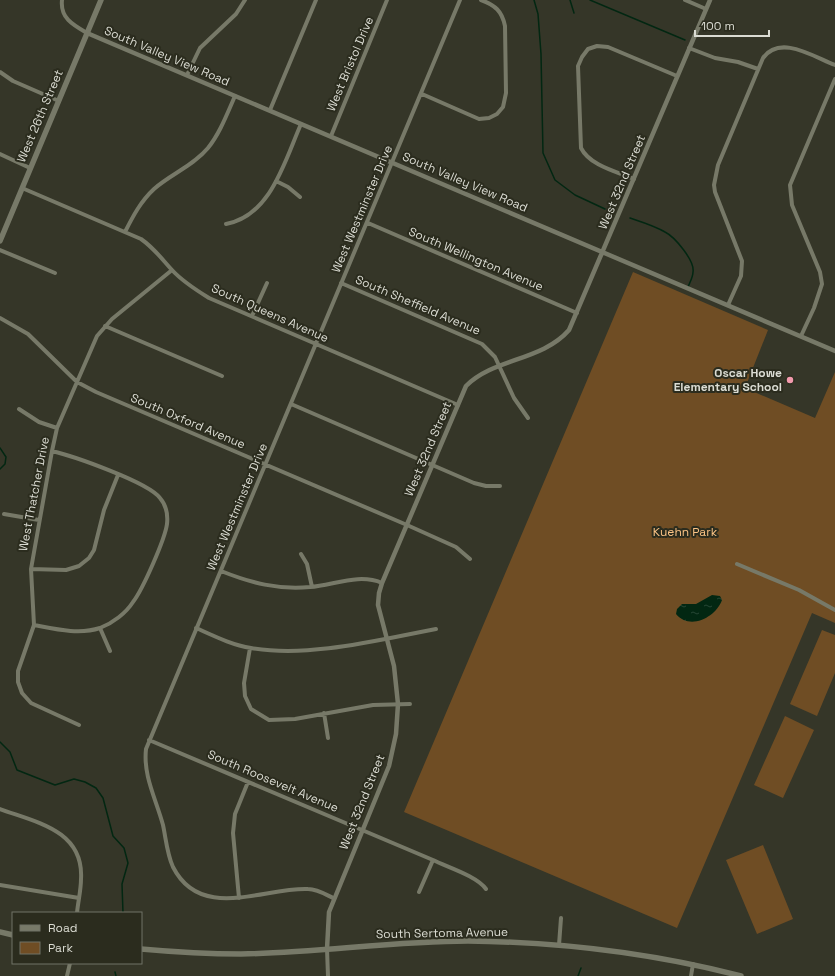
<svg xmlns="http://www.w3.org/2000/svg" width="835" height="976" viewBox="0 0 835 976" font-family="'Space Grotesk',sans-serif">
  <defs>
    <pattern id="water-ripples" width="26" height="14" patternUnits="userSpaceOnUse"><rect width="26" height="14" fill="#022712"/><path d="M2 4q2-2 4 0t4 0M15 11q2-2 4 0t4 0" fill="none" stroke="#264634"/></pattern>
  </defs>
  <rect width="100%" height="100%" fill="#353628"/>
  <path fill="#6f4d24" d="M633,272L768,330L745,388L815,418L835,372V623L812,613L677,928L404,812Z
    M822,630L835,635V673L817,716L790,704Z
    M785,716L814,730L783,798L754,785Z
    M763,845L793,919L757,934L726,860Z"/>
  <path fill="url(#water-ripples)" d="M712,595L720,596L722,600C716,617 690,631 676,614L677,609L682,604H696Z"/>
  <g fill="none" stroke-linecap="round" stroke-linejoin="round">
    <path stroke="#022712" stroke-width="1.5" d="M534,0L538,14L541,54L543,153L555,180L575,195L605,209
      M570,0L574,13
      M590,0L685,40
      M630,218C642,222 655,226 665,232C675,237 695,261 693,272C693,277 690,282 688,287
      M0,448L6,457L5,464L0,469
      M0,742L10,752L17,770L55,785L74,779L85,782L96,788L103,798L113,836L124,848L128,863L122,884L123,913
      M115,972L116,976
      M578,976L581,968"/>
    <path stroke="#777968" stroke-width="4" d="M62,0C60,18 73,25 87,33
      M685,0L706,9
      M689,48L715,58L738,62L758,69
      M0,72L13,81L59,101
      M187,75L200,48L236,14L245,0
      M422,94L479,119L489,118L497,114L503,107L506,93L505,26C502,11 495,5 481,0
      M270,110L316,0
      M331,136L387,0
      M0,154L30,168
      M634,179C618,172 590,166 581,148L578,66L582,57L588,49L597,46L608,47L677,76
      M276,181L288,187L300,197
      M22,188L141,239C154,248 161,258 172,270C182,281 196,290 209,298L458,405
      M368,223L577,313
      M226,224C271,216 285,160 301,124
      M125,232C133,216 141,201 154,189C171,174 193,166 208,148C220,133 227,114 235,96
      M0,250L55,273
      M341,283L482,344L495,357L514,398L528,418
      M728,305L741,276L742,261L715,192L714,185L718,165L763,58C780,34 814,57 835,65
      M252,316L267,283
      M0,318L28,334L77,382L96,392L407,525L456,547L470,559
      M105,326L222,376
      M801,336L814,308L822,284L820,272L792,205L790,185L835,79
      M291,404L474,483L486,486H500
      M19,409L39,422L57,428
      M4,514L39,520
      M301,554L307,564L312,587
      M737,564L799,590L835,610
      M31,569L66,570L79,566L89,558L94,550L104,510L118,475
      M221,571C251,583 278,590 310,587C334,585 359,573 382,583
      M34,625C55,629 79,635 100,628C113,623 126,613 133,602C143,589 165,539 167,524C168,515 166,505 160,498C148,482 73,456 52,451
      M100,628L110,651
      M196,628C214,636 232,645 251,648C309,658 378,640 436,629
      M250,648L244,683L245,696L251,709L269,720L295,719L373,705L410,704
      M324,713L328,738
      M79,725L31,703L22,693L18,682V671L34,625L31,569L52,451L57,428L97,336L112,319L172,270
      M149,740L433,860C447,867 477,876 486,889
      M0,809C35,822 84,830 81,879C81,890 78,902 77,913
      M0,885L79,898
      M419,892L433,860
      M239,898L233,833L235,814L248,782
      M333,898C325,894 317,889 308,889C264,887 201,922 173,867C167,854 166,839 163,825C156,799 143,776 146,749L460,0
      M559,945L561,918
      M327,949L328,976
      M67,976L70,963
      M691,976L693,964"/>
    <path stroke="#777968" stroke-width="4.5" d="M87,33L835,351
      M327,949L329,912L389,766L396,734L398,704L394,666L378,605L379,593L382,583L466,386C494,358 542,361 569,330L710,0"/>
    <path stroke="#777968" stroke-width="5.5" d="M0,241L101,0
      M0,932L13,935
      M141,949C174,952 208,954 241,954C317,953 392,941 468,941C561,942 652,953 741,976"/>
  </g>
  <circle fill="#f29aad" stroke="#2b2c1e" stroke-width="1.5" cx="790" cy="380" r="4"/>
  <g text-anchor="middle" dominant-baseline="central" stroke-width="4" stroke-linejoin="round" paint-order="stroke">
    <g font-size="12" fill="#dbdcd3" stroke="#2b2c1e">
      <text transform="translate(167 56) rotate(23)">South Valley View Road</text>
      <text transform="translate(350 64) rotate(-67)">West Bristol Drive</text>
      <text transform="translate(40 116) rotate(-67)">West 26th Street</text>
      <text transform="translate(465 182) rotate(23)">South Valley View Road</text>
      <text transform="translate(622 182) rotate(-67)">West 32nd Street</text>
      <text transform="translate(362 209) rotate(-67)">West Westminster Drive</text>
      <text transform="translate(476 259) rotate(23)">South Wellington Avenue</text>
      <text transform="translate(418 305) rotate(23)">South Sheffield Avenue</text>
      <text transform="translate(270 313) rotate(24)">South Queens Avenue</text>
      <text transform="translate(188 421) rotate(23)">South Oxford Avenue</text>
      <text transform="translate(428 449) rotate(-67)">West 32nd Street</text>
      <text transform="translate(34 494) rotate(-79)">West Thatcher Drive</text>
      <text transform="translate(237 507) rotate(-67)">West Westminster Drive</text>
      <text transform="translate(273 781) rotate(23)">South Roosevelt Avenue</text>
      <text transform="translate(362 802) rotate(-68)">West 32nd Street</text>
      <text transform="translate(442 933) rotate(-1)">South Sertoma Avenue</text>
    </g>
    <g font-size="12" font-weight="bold" fill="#dbdcd3" stroke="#2b2c1e" text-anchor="end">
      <text x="782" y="373">Oscar Howe<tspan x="782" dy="14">Elementary School</tspan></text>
    </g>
    <g font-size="12" fill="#fcc486" stroke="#2b2c1e">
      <text x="685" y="532">Kuehn Park</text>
    </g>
  </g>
  <rect x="12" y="912" width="130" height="52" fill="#2b2c1e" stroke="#717266"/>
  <rect x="20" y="925" width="20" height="6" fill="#777968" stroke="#717266"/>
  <text x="48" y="932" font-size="12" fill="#dbdcd3">Road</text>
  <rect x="20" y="942" width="20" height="12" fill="#6f4d24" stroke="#717266"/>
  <text x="48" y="952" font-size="12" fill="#dbdcd3">Park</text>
  <path d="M695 30v6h74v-6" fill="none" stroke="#dbdcd3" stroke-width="2"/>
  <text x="701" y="30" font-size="12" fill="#dbdcd3" stroke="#2b2c1e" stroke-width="3" paint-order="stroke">100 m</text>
</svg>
